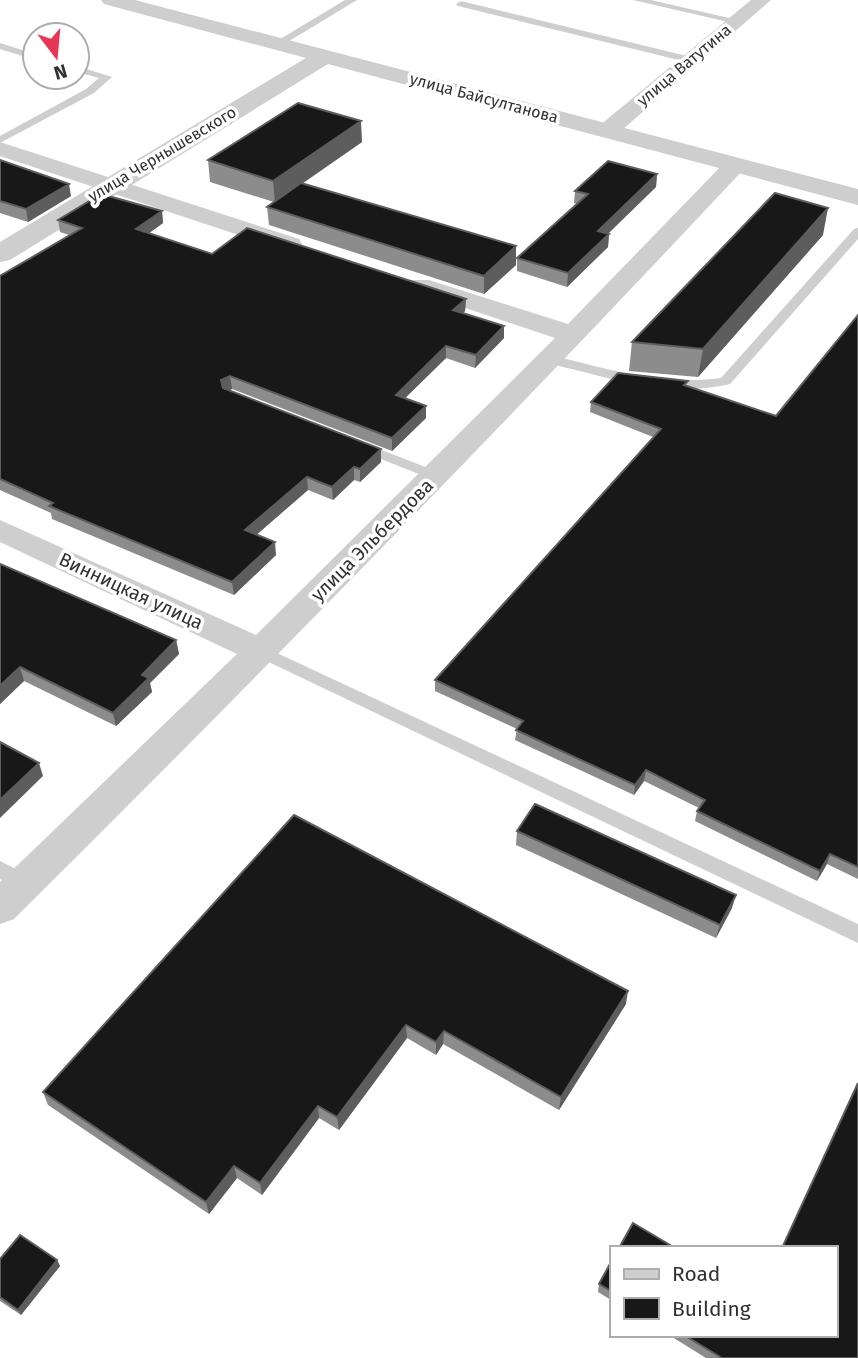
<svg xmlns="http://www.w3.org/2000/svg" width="858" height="1358" viewBox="0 0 858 1358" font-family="'Fira Sans',sans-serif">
  <rect width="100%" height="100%" fill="#fff"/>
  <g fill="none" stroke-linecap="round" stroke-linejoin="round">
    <path fill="#cecece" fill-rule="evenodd" d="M345,0H357L281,46L272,44Z
      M633,0H651L742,21L737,24Z
      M461,1L695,58L696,60L691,63L458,6L456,4Z
      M0,43L35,54V60L0,49Z
      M77,66L112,77L94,93L0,143V136L86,89L99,78L77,72Z
      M858,228V239L730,384C680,396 629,384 580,371C569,368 552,366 544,359L551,355C607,369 662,386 721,378L854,229Z
      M361,442L441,473L444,476L436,481L356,449V443Z
      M262,646L858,924V943L256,656L253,652L256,648Z
      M0,861L32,877L35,883L32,889L25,891L0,879Z"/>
    <path fill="#cecece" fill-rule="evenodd" d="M751,0H771L615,136H599L596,131L599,126Z
      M0,142L299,239L302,244L299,249H281L0,156Z
      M735,158L746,165L743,170C505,424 262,673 14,919L0,924V882L237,654L0,542V520L256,635L555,338L411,290L407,285L411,280H429L568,324L727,160Z"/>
    <path fill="#cecece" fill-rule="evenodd" d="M101,0H135L858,189V205L328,64L10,260L0,262V242L306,58L104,4Z"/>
  </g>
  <path fill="#8c8c8c" d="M362,142L302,184L516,246V265L484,294L269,225L267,207L274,202L210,182L208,160Z
    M0,160L71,196L28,222L0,213Z
    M657,174L656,187L608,234H609L608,247L567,287L517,271V258L577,204L574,203L575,191Z
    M162,211L163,223L149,233L212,254L466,299L465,311L463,313L504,326V338L475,368L446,358L405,398L426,406V418L392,451L232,389L229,390L381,462L360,482L354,480L333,500L308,490L257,534L276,555L234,595L52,519L51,513L0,490V276L69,235L60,232L58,220Z
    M823,235L698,377L629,371L632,342Z
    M858,315V879L827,864L817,881L695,821L697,811L699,808L644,781L634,795L515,740L517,729L435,691V680L653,437L590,412L591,402L687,386L776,416Z
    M0,564L176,640L179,654L150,683L152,692L116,726L24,681L0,704Z
    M294,815L626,1004L559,1110L443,1044L436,1055L407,1038L339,1130L319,1118L262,1195L237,1178L209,1214L48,1105L43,1092Z
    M517,831L732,908L716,938L516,845Z
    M0,1259L57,1260L60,1266L21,1315L0,1301Z
    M611,1262V1300L598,1292L599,1284Z
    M669,1335H835L858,1358H706Z"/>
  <path fill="#5d5d5d" d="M361,121L362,142L275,202L273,181Z
    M657,174L656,187L597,244L598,231Z
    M69,184L71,196L28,222L26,209Z
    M828,208L823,235L698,377L703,349Z
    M162,211L163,223L138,241L136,229Z
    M609,234L608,247L567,287L568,273Z
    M516,246V265L484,294V276Z
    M466,299L465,311L453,323V310Z
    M504,326V338L475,368L476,355Z
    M446,346V358L396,407V395Z
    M230,376L232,389L223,393L221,380Z
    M426,406V418L392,451V438Z
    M381,449V462L360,482V469Z
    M354,467V480L333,500L332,487Z
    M307,477L308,490L247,543L245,530Z
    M275,542L276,555L234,595L232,582Z
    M176,640L179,654L150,683L152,692L116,726L113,713L142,675Z
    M20,667L24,681L0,704V686Z
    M39,763L43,776L0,818V800Z
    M646,770L644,781L634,795L635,785Z
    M830,854L827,864L817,881L820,871Z
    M736,895L732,908L716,938L720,925Z
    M628,991L626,1004L559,1110L561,1097Z
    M406,1025L407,1038L339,1130L337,1117Z
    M444,1031L443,1044L436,1055V1042Z
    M318,1106L319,1118L262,1195L260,1183Z
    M234,1166L237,1178L209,1214L206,1202Z
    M57,1260L60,1266L21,1315L18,1310Z"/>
  <path fill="#181818" stroke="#5d5d5d" stroke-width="2" d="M298,103L361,121L273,181L208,160Z
    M0,160L69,184L26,209L0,201Z
    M608,161L657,174L598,231L609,234L568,273L517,258L588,194L575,191Z
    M301,183L516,246L484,276L267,207Z
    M775,193L828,208L703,349L632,342Z
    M101,194L162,211L136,229L212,254L247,228L466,299L453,310L504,326L476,355L446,346L396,395L426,406L392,438L230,376L221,380L223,388L381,449L360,469L354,467L332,487L307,477L245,530L275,542L232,582L49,506L53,503L0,479V276L82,228L58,220Z
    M858,315V867L830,854L820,871L697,811L705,800L646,770L635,785L516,730L523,721L435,680L661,429L591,402L618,373L688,381L684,385L776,416Z
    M0,564L176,640L142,675L149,678L113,713L20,667L0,686Z
    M0,742L39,763L0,800Z
    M535,804L736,895L720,925L517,831Z
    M294,815L628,991L561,1097L444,1031L436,1042L406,1025L337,1117L318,1106L260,1183L234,1166L206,1202L43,1092Z
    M858,1083V1358H722L684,1335H835V1248H782Z
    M633,1223L675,1248H619Z
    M20,1235L57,1260L18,1310L0,1297V1259Z
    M611,1262V1291L599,1284Z"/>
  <g text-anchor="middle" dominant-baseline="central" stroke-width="7" stroke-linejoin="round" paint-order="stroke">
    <g font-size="16" fill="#313131" stroke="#fff">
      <text transform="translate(684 65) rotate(-40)">улица Ватутина</text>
      <text transform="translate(484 98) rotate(15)">улица Байсултанова</text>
      <text transform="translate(162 154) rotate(-31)">улица Чернышевского</text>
    </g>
    <g font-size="19" fill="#313131" stroke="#fff">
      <text transform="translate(372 540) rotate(-45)">улица Эльбердова</text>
      <text transform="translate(131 591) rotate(25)">Винницкая улица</text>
    </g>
  </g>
  <rect x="610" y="1246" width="228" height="91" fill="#ffffff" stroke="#adadad" stroke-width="2"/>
  <rect x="624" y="1269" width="35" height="10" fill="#cecece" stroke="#adadad" stroke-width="2"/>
  <text x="672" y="1281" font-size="21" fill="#313131">Road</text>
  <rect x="624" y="1298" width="35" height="21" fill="#181818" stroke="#adadad" stroke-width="2"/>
  <text x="672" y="1316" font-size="21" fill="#313131">Building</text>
  <g transform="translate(56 56) rotate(164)"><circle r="33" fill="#ffffff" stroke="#adadad" stroke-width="2"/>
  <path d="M0-5L12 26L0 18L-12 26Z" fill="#e73556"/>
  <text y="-10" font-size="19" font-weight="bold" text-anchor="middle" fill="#313131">N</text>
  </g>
</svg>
